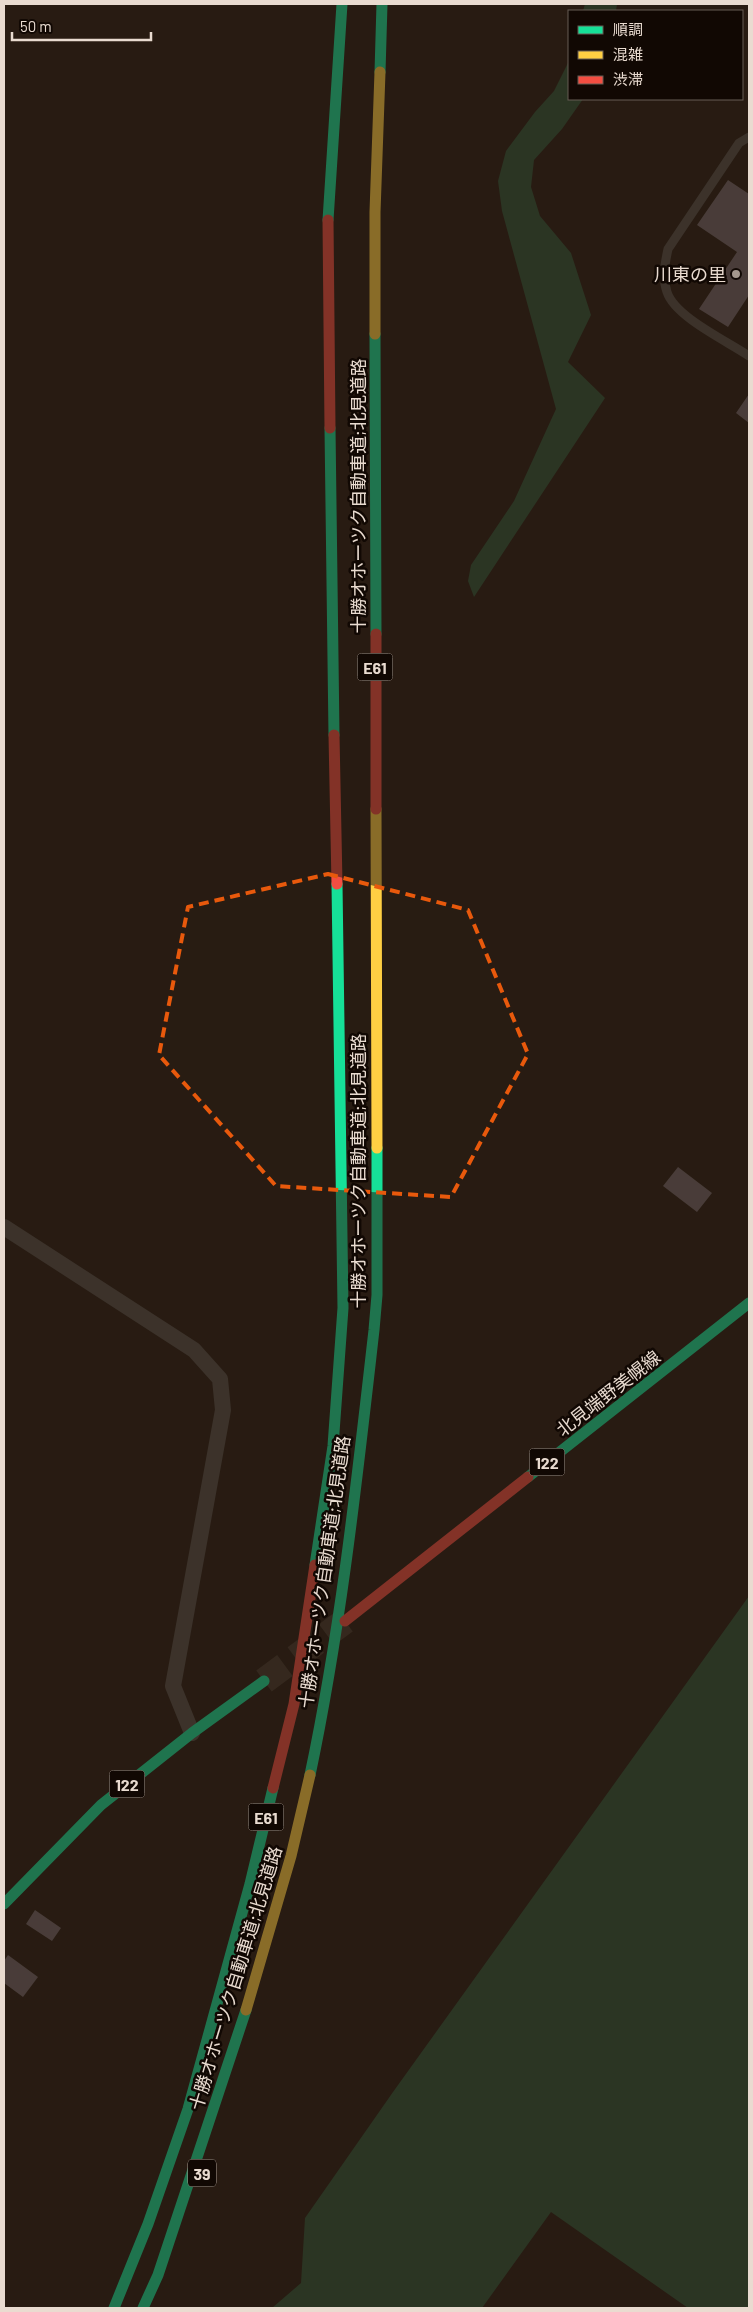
<svg xmlns="http://www.w3.org/2000/svg" width="753" height="2312" viewBox="0 0 753 2312" font-family="Barlow,'Noto Sans JP',sans-serif">
  <rect width="100%" height="100%" fill="#281c12"/>
  <path fill="#305439" d="M585,4H617L616,11H583Z
    M569,61V99H583L562,129L534,160L531,187L540,216L571,253L591,315L568,362L605,398L474,597L468,581L471,565L514,501L556,409L502,211L498,181L506,151L535,112L554,91Z
    M749,1596V2308H688L551,2212L482,2308H272L301,2283L305,2218L393,2092Z"/>
  <path fill="#716568" d="M728,180L749,194V295L728,327L699,309L737,252L697,225Z
    M749,394V423L736,413Z
    M678,1167L712,1193L697,1212L663,1186Z
    M35,1910L61,1928L52,1941L26,1924Z
    M8,1955L38,1977L23,1997L4,1983V1961Z"/>
  <g fill="none" stroke-linecap="round" stroke-linejoin="round">
    <path stroke="#45392e" stroke-width="26" stroke-dasharray="26 13" stroke-linecap="butt" d="M264,1681L345,1621"/>
    <path stroke="#544e48" stroke-width="9" d="M749,137L739,143L668,249C665,263 662,278 667,292C675,317 727,341 749,356"/>
    <path stroke="#544e48" stroke-width="16" d="M4,1227L194,1350L220,1379L223,1410L173,1686L192,1733"/>
    <path stroke="#16e098" stroke-width="11" d="M380,72L382,4
      M328,220L342,4
      M375,334L376,634
      M330,428L334,735
      M528,1477L749,1303
      M315,1565L333,1446L343,1308L337,884
      M310,1775C341,1628 357,1479 374,1330L377,1295V1148
      M4,1904L101,1805L192,1733L264,1681
      M114,2308L148,2224L188,2109L250,1884L273,1788
      M143,2308L158,2275L246,2010"/>
    <path stroke="#ffcf43" stroke-width="11" d="M375,334V212L380,72
      M376,809L377,1148
      M246,2010L291,1856L310,1775"/>
    <path stroke="#f24e42" stroke-width="11" d="M328,220L330,428
      M376,634V809
      M334,735L337,884
      M345,1621L528,1477
      M273,1788L294,1704L315,1565"/>
  </g>
  <path d="M0 0H753V2312H0ZM328,874L468,910L528,1054L451,1197L276,1186L159,1055L188,907Z" fill="#281c12" fill-opacity=".55" fill-rule="evenodd"/>
  <path fill="none" stroke="#e8590c" stroke-width="4" stroke-dasharray="10 6" stroke-linejoin="round" d="M328,874L468,910L528,1054L451,1197L276,1186L159,1055L188,907Z"/>
  <circle fill="#a5988e" stroke="#110803" stroke-width="2" cx="736" cy="274" r="5"/>
  <g text-anchor="middle" dominant-baseline="central" stroke-width="5" stroke-linejoin="round" paint-order="stroke">
    <g fill="#110803" stroke="#a89c92" stroke-width="1">
      <rect x="357.5" y="653.5" width="35" height="27" rx="4"/>
      <rect x="529.5" y="1448.5" width="35" height="27" rx="4"/>
      <rect x="109.5" y="1770.5" width="35" height="27" rx="4"/>
      <rect x="248.5" y="1803.5" width="35" height="27" rx="4"/>
      <rect x="188" y="2159.5" width="28" height="27" rx="4"/>
    </g>
    <g font-size="16" font-weight="bold" fill="#e9dbd0">
      <text x="375" y="667">E61</text>
      <text x="547" y="1462">122</text>
      <text x="127" y="1784">122</text>
      <text x="266" y="1817">E61</text>
      <text x="202" y="2173">39</text>
    </g>
    <g font-size="18" fill="#e9dbd0" stroke="#110803" text-anchor="end">
      <text x="726" y="274">川東の里</text>
    </g>
    <g font-size="18" fill="#e9dbd0" stroke="#110803">
      <text transform="translate(358 496) rotate(-90)">十勝オホーツク自動車道;北見道路</text>
      <text transform="translate(358 1171) rotate(-90)">十勝オホーツク自動車道;北見道路</text>
      <text transform="translate(608 1393) rotate(-38)">北見端野美幌線</text>
      <text transform="translate(324 1572) rotate(-82)">十勝オホーツク自動車道;北見道路</text>
      <text transform="translate(235 1978) rotate(-73)">十勝オホーツク自動車道;北見道路</text>
    </g>
  </g>
  <rect width="753" height="2312" fill="none" stroke="#e9dbd0" stroke-width="10"/>
  <rect x="568" y="10" width="175" height="90" fill="#110803" stroke="#675c55"/>
  <rect x="578" y="26" width="25" height="8" fill="#16e098" stroke="#675c55"/>
  <text x="613" y="35" font-size="15" fill="#e9dbd0">順調</text>
  <rect x="578" y="51" width="25" height="8" fill="#ffcf43" stroke="#675c55"/>
  <text x="613" y="60" font-size="15" fill="#e9dbd0">混雑</text>
  <rect x="578" y="76" width="25" height="8" fill="#f24e42" stroke="#675c55"/>
  <text x="613" y="85" font-size="15" fill="#e9dbd0">渋滞</text>
  <path d="M12 32v8h139v-8" fill="none" stroke="#e9dbd0" stroke-width="2.5"/>
  <text x="20" y="32" font-size="15" fill="#e9dbd0" stroke="#110803" stroke-width="4" paint-order="stroke">50 m</text>
</svg>
